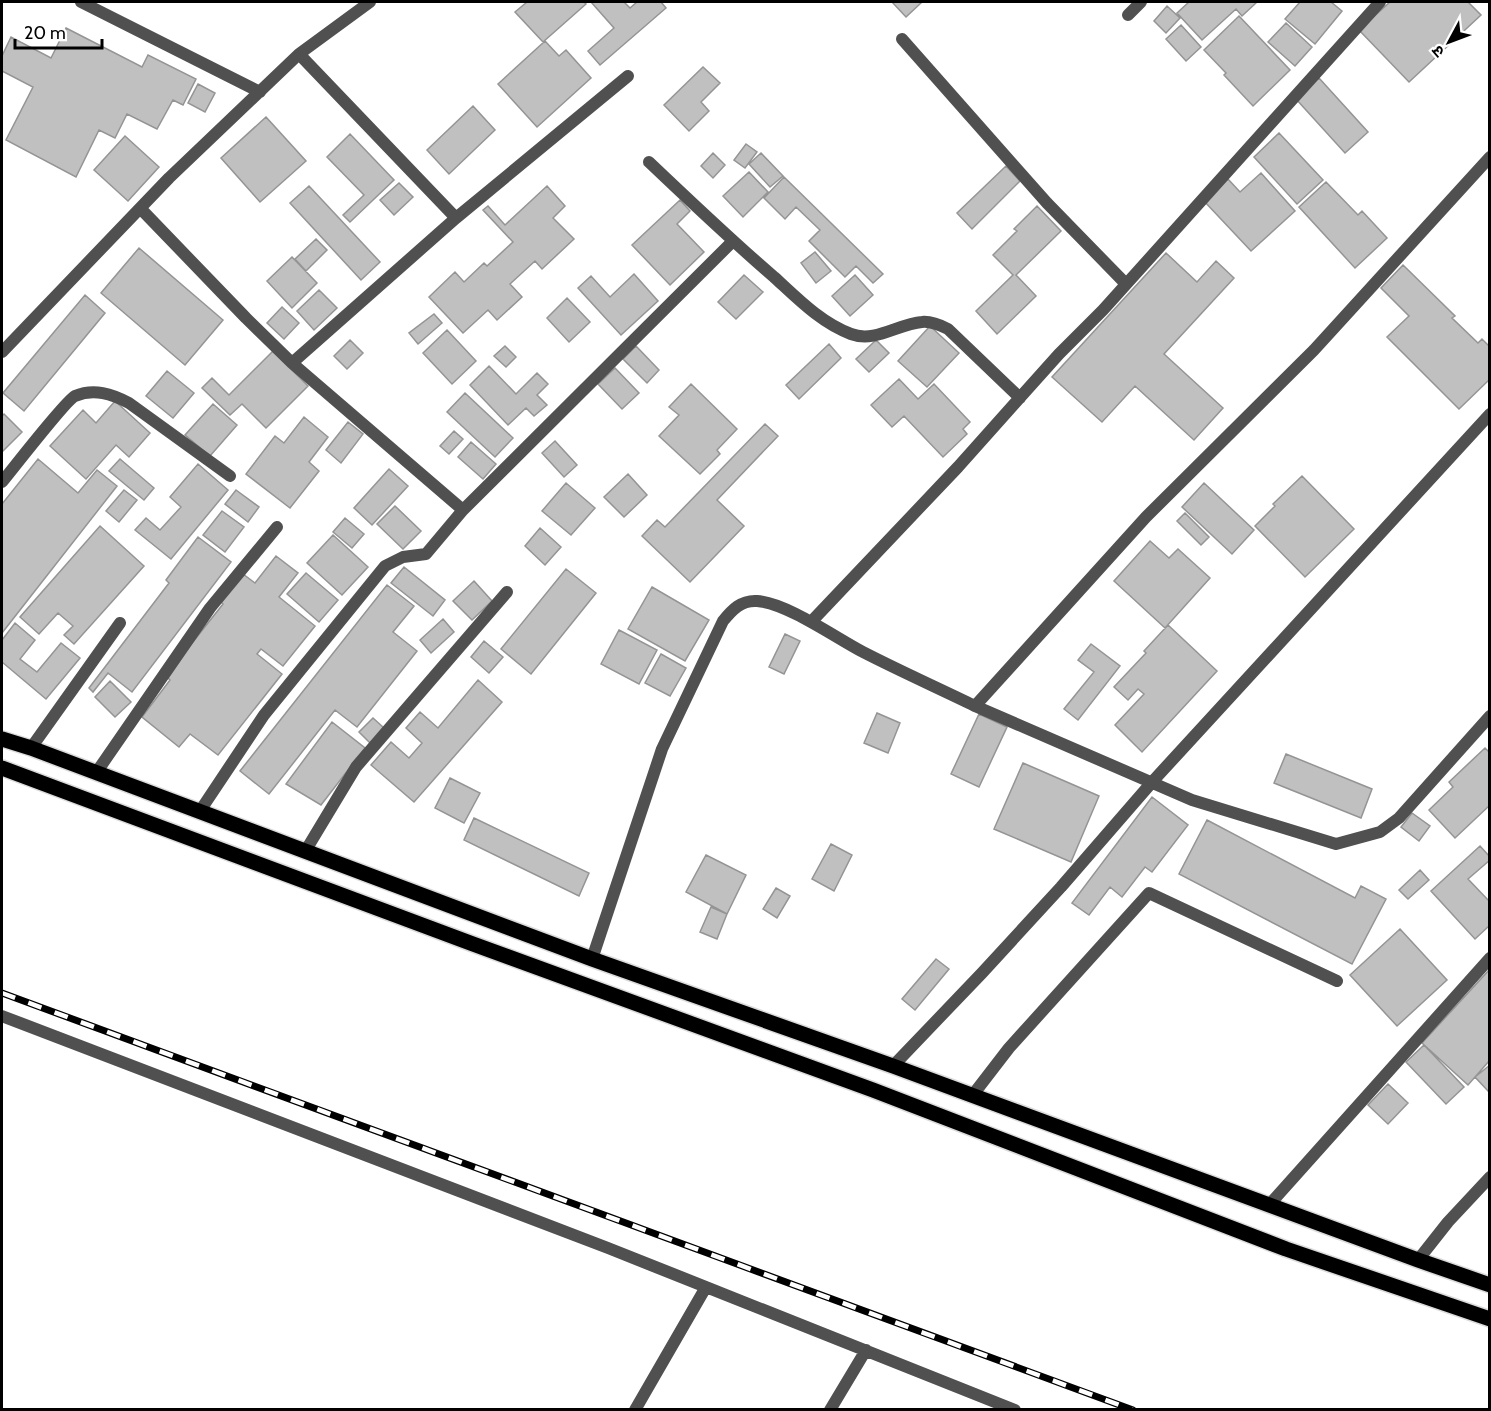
<svg xmlns="http://www.w3.org/2000/svg" width="1491" height="1411" viewBox="0 0 1491 1411" font-family="Cabin,'Noto Sans Devanagari',sans-serif">
  <rect width="100%" height="100%" fill="#fff"/>
  <path fill="#c0c0c0" stroke="#949494" stroke-width="1.5" d="M527,2H584L586,4L543,42L515,12Z
    M591,2H624L630,8L637,2H661L666,8L600,65L588,51L614,28Z
    M892,2H922L906,17Z
    M1189,2H1257L1242,16L1236,9L1202,40L1177,13Z
    M1300,2H1331L1342,11L1315,44L1285,19Z
    M1390,2H1468L1481,15L1409,82L1359,30Z
    M1167,6L1180,18L1166,33L1154,21Z
    M1239,16L1290,70L1253,106L1224,75L1226,73L1204,50Z
    M1286,23L1312,47L1295,66L1268,42Z
    M1181,25L1201,47L1186,61L1166,39Z
    M66,28L142,67L148,55L196,79L183,105L173,100L157,129L127,114L115,138L99,130L76,177L6,140L33,87L2,71V56L11,37L51,58Z
    M545,41L559,56L566,50L591,78L537,127L498,84Z
    M703,67L720,83L701,102L709,111L689,131L664,105Z
    M1319,78L1368,132L1345,153L1296,99Z
    M198,84L215,93L205,112L188,103Z
    M473,106L495,130L449,174L427,150Z
    M266,117L306,161L260,202L221,158Z
    M1279,133L1323,180L1297,204L1254,157Z
    M350,134L394,180L350,222L343,215L364,195L327,157Z
    M125,136L159,167L128,201L94,170Z
    M746,144L757,152L745,168L734,160Z
    M713,153L725,165L713,178L701,166Z
    M761,153L783,176L770,187L749,164Z
    M1006,166L1020,181L972,229L957,213Z
    M749,172L768,192L743,217L723,196Z
    M1261,173L1295,211L1251,251L1204,201L1228,179L1240,192Z
    M784,177L883,274L873,283L856,266L845,277L809,241L820,230L796,207L785,219L764,198Z
    M1326,182L1358,215L1362,211L1387,238L1355,268L1299,207Z
    M399,183L413,197L394,215L380,200Z
    M309,186L380,262L361,280L290,203Z
    M547,186L565,206L553,218L574,239L542,269L535,261L510,284L522,297L497,320L488,310L463,333L429,297L455,272L464,282L484,263L487,266L513,242L483,210L488,206L505,225Z
    M680,200L690,211L677,224L704,252L670,285L632,245Z
    M1037,206L1061,231L1016,275L1036,296L997,334L976,311L1013,275L993,255L1017,231L1014,229Z
    M316,239L327,250L306,271L295,259Z
    M139,248L223,320L185,365L101,293Z
    M815,252L831,271L816,283L801,263Z
    M1166,253L1197,282L1216,261L1234,278L1164,354L1223,408L1194,440L1135,386L1102,422L1052,377Z
    M292,257L317,283L292,308L267,281Z
    M1403,265L1455,316L1452,318L1478,343L1482,339L1490,347V379L1459,409L1387,337L1409,316L1381,288Z
    M634,274L658,301L621,335L578,288L591,276L610,297Z
    M744,275L763,292L736,319L718,302Z
    M855,275L873,295L850,316L832,296Z
    M319,290L337,308L314,330L297,311Z
    M85,295L105,313L24,411L3,393Z
    M567,298L590,322L569,342L547,318Z
    M282,307L299,323L284,339L267,323Z
    M434,314L442,323L418,344L409,333Z
    M930,326L959,353L927,387L898,361Z
    M447,330L476,361L452,384L423,353Z
    M350,340L363,353L347,369L334,356Z
    M876,340L889,353L869,372L856,359Z
    M829,344L841,358L799,399L786,385Z
    M505,346L516,357L506,367L494,356Z
    M636,346L659,370L647,383L623,359Z
    M273,351L308,386L266,428L242,404L230,415L202,388L212,378L229,395Z
    M489,366L516,394L537,373L548,384L537,395L547,405L534,416L526,408L508,425L470,385Z
    M615,368L639,393L622,409L598,384Z
    M167,371L194,393L173,418L146,396Z
    M899,379L918,399L934,384L970,422L963,429L967,434L943,457L904,416L892,427L871,405Z
    M691,384L737,429L717,450L720,454L700,474L659,436L679,415L669,407Z
    M465,393L513,438L495,457L447,412Z
    M115,401L150,433L129,457L116,445L86,479L50,446L83,410L96,423Z
    M213,404L237,425L210,456L185,435Z
    M4,414L22,432L2,452V416Z
    M304,417L328,437L309,462L319,471L290,508L246,474L275,436L284,443Z
    M348,422L363,434L341,463L326,450Z
    M765,424L778,436L717,500L744,526L690,582L642,536L657,520L665,527Z
    M454,431L463,439L449,454L440,446Z
    M555,441L577,465L564,477L542,453Z
    M471,442L496,464L483,479L458,457Z
    M38,459L78,493L97,470L117,486L2,633V504Z
    M120,459L154,488L144,500L109,471Z
    M198,464L228,490L171,559L135,530L146,518L160,530L181,507L170,497Z
    M389,469L408,486L372,525L354,508Z
    M628,474L647,495L624,517L604,497Z
    M1302,476L1354,529L1305,577L1255,526L1275,506L1273,504Z
    M566,483L595,508L571,535L542,511Z
    M1204,483L1254,530L1232,554L1182,507Z
    M124,490L137,500L119,522L106,511Z
    M236,490L259,507L248,522L225,504Z
    M395,506L421,531L403,549L377,524Z
    M222,511L244,527L225,552L203,535Z
    M1185,513L1209,537L1201,545L1177,521Z
    M345,518L364,534L352,548L333,532Z
    M100,526L144,566L74,644L64,635L73,626L58,613L39,634L20,617Z
    M540,528L561,547L545,565L525,546Z
    M333,535L368,567L342,595L307,563Z
    M198,537L231,562L132,692L108,673L93,692L89,688L169,583L166,580Z
    M1150,541L1169,558L1178,549L1210,578L1165,628L1114,581Z
    M276,556L298,573L279,597L315,626L283,666L261,649L257,654L282,674L218,755L190,734L179,747L142,717L170,680L166,676L223,604L221,602L243,574L255,583Z
    M404,567L445,600L433,616L391,583Z
    M566,569L596,593L531,674L501,649Z
    M306,573L338,600L319,622L287,594Z
    M474,581L492,601L472,620L453,601Z
    M387,585L414,606L393,632L417,651L357,727L335,710L269,794L240,771Z
    M652,587L709,620L685,661L628,629Z
    M443,619L454,632L431,653L420,640Z
    M15,623L35,640L20,659L37,672L61,643L80,658L46,699L2,662V640Z
    M1168,625L1217,671L1142,752L1115,725L1144,694L1138,689L1128,700L1114,687L1146,653L1144,651Z
    M619,630L657,650L639,684L601,664Z
    M785,634L800,641L784,674L769,667Z
    M484,641L503,657L489,673L471,657Z
    M1091,644L1120,666L1078,720L1064,709L1094,672L1078,660Z
    M661,654L686,668L670,696L645,683Z
    M478,680L502,702L414,802L371,765L391,742L409,758L422,743L406,728L420,712L438,728Z
    M110,681L131,702L115,717L95,697Z
    M877,713L900,723L888,753L864,743Z
    M979,714L1007,727L979,787L951,774Z
    M373,718L384,728L370,743L359,732Z
    M332,722L365,748L321,805L286,784Z
    M1485,748L1490,753V805L1455,838L1429,810L1453,787L1449,782Z
    M1286,754L1372,789L1361,818L1274,783Z
    M1023,763L1099,796L1071,862L994,829Z
    M450,778L480,793L464,823L435,808Z
    M1152,797L1188,825L1152,872L1145,867L1122,897L1110,887L1089,915L1072,903Z
    M1412,813L1430,826L1419,841L1401,827Z
    M474,818L589,873L579,896L464,840Z
    M1207,820L1355,898L1361,886L1386,899L1352,964L1179,874Z
    M831,844L852,855L834,891L812,879Z
    M1480,846L1490,857V860L1468,879L1490,902V925L1475,939L1431,891Z
    M706,855L746,875L727,914L686,892Z
    M1420,870L1429,880L1408,899L1399,890Z
    M776,888L790,896L777,918L763,909Z
    M711,907L727,914L717,939L700,932Z
    M1400,929L1447,980L1397,1026L1350,975Z
    M936,959L949,969L915,1010L902,999Z
    M1490,969V1060L1468,1085L1422,1043Z
    M1424,1045L1464,1087L1446,1104L1406,1062Z
    M1490,1065V1093L1475,1077Z
    M1388,1084L1408,1103L1388,1124L1368,1105Z"/>
  <g fill="none" stroke-linecap="round" stroke-linejoin="round">
    <g stroke="#dbdbdb" stroke-width="18">
      <path id="primary" d="M2,739L31,748L592,959L893,1066L1418,1260L1490,1285
        M2,768L473,944L873,1090L1286,1249L1490,1319"/>
    </g>
    <path stroke="#505050" stroke-width="12" d="M972,1096L1009,1048L1149,893L1337,981"/>
    <path stroke="#505050" stroke-width="12" d="M81,2L260,92
      M1128,15L1141,2
      M902,39L1047,203L1126,284
      M299,54L456,218
      M1490,157L1314,350L1146,517L975,706L1192,800L1336,844L1380,832L1399,818L1490,716
      M649,162C690,201 731,240 774,277C797,298 821,323 851,334C875,343 898,324 922,322C931,321 940,325 948,329L1020,398
      M140,208L246,318L292,363L463,510
      M2,352L169,178L299,54L370,2
      M292,363L456,218L628,76
      M2,482C12,470 66,400 75,396C94,388 112,394 129,403L230,476
      M811,622L958,467L1059,354L1103,310L1380,2
      M31,748L120,623
      M96,773L210,608L277,527
      M200,811L264,715L385,566L403,557L426,554L463,510L733,241
      M306,850L356,767L507,592
      M592,959L662,749L723,621C732,610 741,600 757,601C787,603 836,638 863,652C900,671 938,688 975,706
      M2,1016L608,1248L1015,1410
      M893,1066L982,973L1061,887L1153,781L1490,414
      M1269,1205L1490,958
      M1418,1260L1448,1222L1490,1177
      M635,1410L706,1287
      M830,1410L866,1350"/>
    <use href="#primary" stroke="#000" stroke-width="15"/>
    <g stroke="#000" stroke-width="7">
      <path id="rail" d="M2,993L1133,1410"/>
    </g>
    <use href="#rail" stroke="#fff" stroke-width="4.5" stroke-dasharray="14" stroke-linecap="butt"/>
  </g>
  <rect width="1491" height="1411" fill="none" stroke="#000000" stroke-width="6"/>
  <g transform="translate(1449 42) rotate(229)" stroke="#ffffff" stroke-width="4.5" paint-order="stroke">
  <path d="M0-4.5L10 22L0 15L-10 22Z" fill="#000000"/>
  <text y="-9" font-size="16" font-weight="bold" text-anchor="middle" fill="#000000">उ</text>
  </g>
  <path d="M15 39v9h87v-9" fill="none" stroke="#000000" stroke-width="3"/>
  <text x="24" y="39" font-size="18" fill="#000000" stroke="#ffffff" stroke-width="4.5" paint-order="stroke">20 m</text>
</svg>
